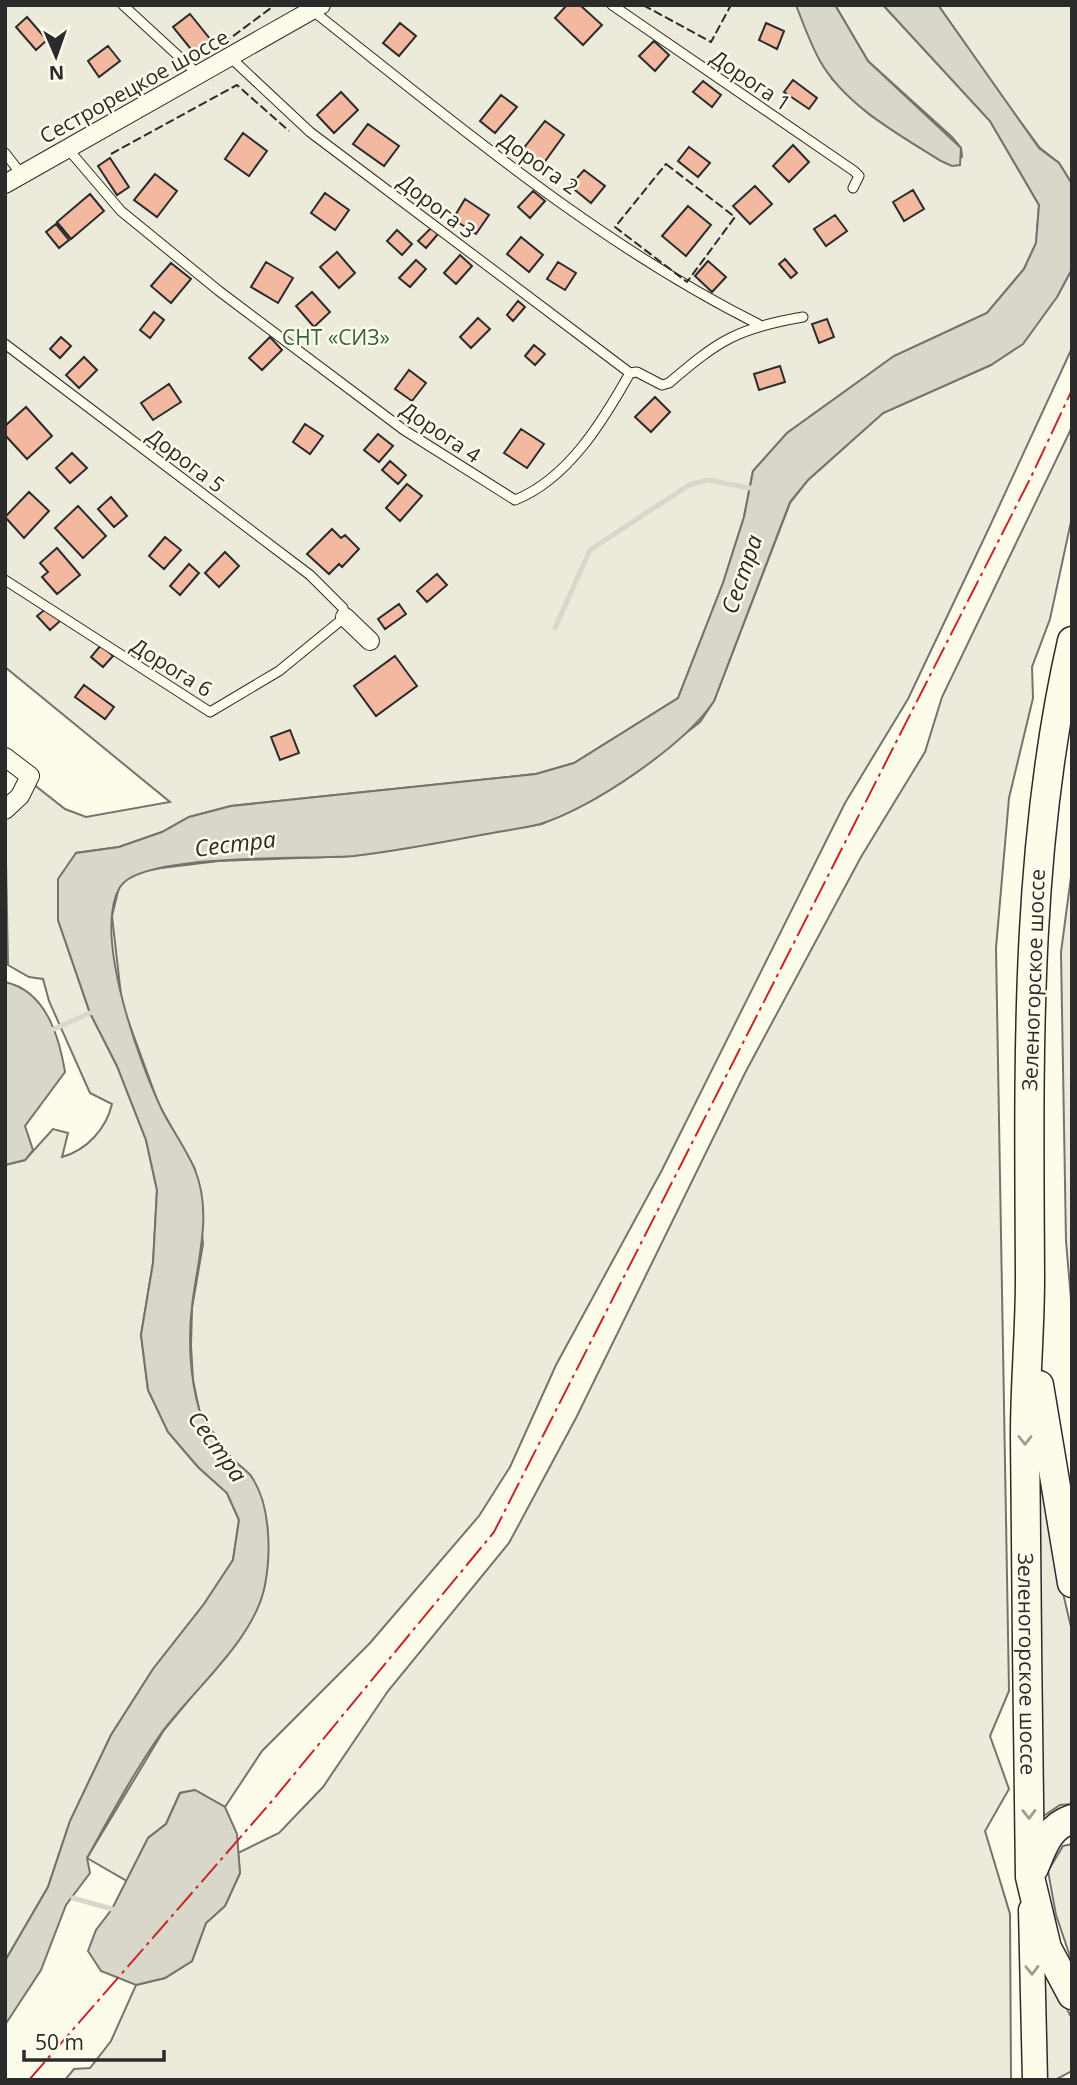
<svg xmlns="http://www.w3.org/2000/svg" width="1077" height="2085" viewBox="0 0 1077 2085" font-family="'Open Sans',sans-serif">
  <rect width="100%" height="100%" fill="#fdfbea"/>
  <path fill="#ecebdb" stroke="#74746e" stroke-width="2" d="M5,5H796L832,79L870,115L941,161L962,157L961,148L952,137L868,61L835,5H883L990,121L1039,205L1036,243L1024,269L987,313L894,356L787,433L753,471L744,517L723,583L678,698L574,763L536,774L231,806L189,817L162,832L119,847L76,853L58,920L90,1013L117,1066L146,1140L157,1190L153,1263L141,1335L148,1390L168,1432L198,1467L227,1493L239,1520L233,1560L204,1604L153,1669L111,1735L70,1821L48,1887L5,1961V1165L25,1160L53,1129L68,1133L62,1157C87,1150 106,1129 112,1104L90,1093L49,1001L43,979L29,977L8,965L5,810L28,780L65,809L86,817L170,802L5,667Z
    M938,5H1072V184L1059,163L1040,148L1007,104Z
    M1072,269V348L989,528L908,699L845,803L662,1170L556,1365L510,1467L479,1516L370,1643L262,1751L225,1807L195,1790L180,1793L166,1824L148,1838L127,1881L87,1858L164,1730L222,1660L252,1477L230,1456L200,1414L193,1380L191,1345L192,1308L203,1244L195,1169L159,1105L122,1004L112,916L119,887L133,873L161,868L219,861L351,856L542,824L599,796L654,758L700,722L714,701L790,503L808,480L883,413L991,365L1057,297Z
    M1072,427V517L1050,619L1032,667L1033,698L1009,798L996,948L1009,1691L990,1736L1009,1789L985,1831L1010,1914L1011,2080H65L74,2069L90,2068L111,2041L136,1985L165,1978L192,1961L206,1923L225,1906L240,1873L238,1853L279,1833L323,1787L388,1691L509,1543L576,1418L745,1073L861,857L925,752L942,697Z
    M1072,869V1311L1066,1241L1061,952Z
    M1031,1382L1058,1572L1072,1631V1804L1060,1805L1042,1817Z
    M1072,1844V1962L1056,1915L1048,1871L1063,1846Z
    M1040,1955L1072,2019V2071L1055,2080H1044Z"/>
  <path fill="#d8d7c9" stroke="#74746e" stroke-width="2" d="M796,5H835L868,61L961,148L960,165L952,166L941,161C898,134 846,106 820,61C810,43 803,23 796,5Z
    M883,5H938L1039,148L1059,163L1072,184V269L1057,297L1023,344L991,365L883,413L808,480L790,502L714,701C685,745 591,809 540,824C521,829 500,831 481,835C439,843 396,851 354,856C311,860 140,852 120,887C92,934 140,1064 162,1110C172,1130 187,1150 195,1170C213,1214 197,1262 192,1306C188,1339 190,1377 199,1409C204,1425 221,1446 232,1459C238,1465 247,1470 251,1476C271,1504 271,1554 265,1585C255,1639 194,1689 162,1732C134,1772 111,1815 87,1858L90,1873L66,1905L41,1970L5,2025V1961L48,1887L70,1821L111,1735L153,1669L204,1604L233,1560L239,1520L227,1493L198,1467L168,1432L148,1390L141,1335L153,1263L157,1190L146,1140L117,1066L90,1013L58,920V879L76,853L119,847L162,832L189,817L231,806L536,774L574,763L678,698L723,583L744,517L753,471L787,433L894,356L987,313L1024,269L1036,243L1039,205L990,121Z
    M5,982C46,991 59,1036 65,1072L25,1126L33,1150L25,1160L5,1165Z
    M195,1790L225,1807L237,1834L240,1873L225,1906L206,1923L192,1961L165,1978L136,1985L101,1971L88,1951L96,1930L112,1909L148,1838L166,1824L180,1793Z"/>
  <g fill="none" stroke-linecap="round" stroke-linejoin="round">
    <path stroke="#d8d7c9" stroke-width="5" d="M555,628L590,550L689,485L708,480L750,488
      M54,1029L90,1013
      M73,1898L112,1909"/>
  </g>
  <path fill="#f2b8a0" stroke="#2b2b2b" stroke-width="2" d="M567,5H580L602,25L583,45L555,18Z
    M190,14L210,39L194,53L173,27Z
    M27,17L47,40L36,50L16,27Z
    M400,23L416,36L399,56L383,43Z
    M766,23L784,31L777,49L759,40Z
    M654,41L669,55L655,71L639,56Z
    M108,46L120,61L99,77L88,61Z
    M793,80L817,98L809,109L784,92Z
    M703,81L721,95L712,107L693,92Z
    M341,92L358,110L334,133L317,115Z
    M501,95L517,107L495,133L480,121Z
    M545,121L564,135L543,164L523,149Z
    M368,124L399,146L384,166L353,144Z
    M243,133L267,151L249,176L225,159Z
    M793,145L809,162L789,182L773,166Z
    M689,147L710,163L698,177L678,161Z
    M110,158L129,187L117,195L98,166Z
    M584,170L605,186L591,203L570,186Z
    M155,174L177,191L157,217L134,200Z
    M755,186L772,204L750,224L733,206Z
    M913,190L924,209L904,221L893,202Z
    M533,191L545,201L530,218L518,207Z
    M325,193L349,210L335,230L311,213Z
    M90,194L104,211L71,239L57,222Z
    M465,199L489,215L476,234L453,219Z
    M688,206L711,225L686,256L662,236Z
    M835,215L847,231L826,246L814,229Z
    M56,224L69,240L59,248L46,232Z
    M431,228L438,234L426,248L418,241Z
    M397,230L412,244L402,255L387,241Z
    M521,237L543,255L529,272L507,254Z
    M337,252L355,273L339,288L320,267Z
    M460,255L472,266L456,284L444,273Z
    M785,259L797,273L791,278L779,264Z
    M416,260L426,269L410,287L399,278Z
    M708,261L726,277L712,292L695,276Z
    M266,262L293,278L278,303L251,287Z
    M558,262L576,273L565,290L547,279Z
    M171,263L191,279L171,303L151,286Z
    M312,292L330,312L314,327L296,306Z
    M518,301L525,307L513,321L507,315Z
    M154,312L164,320L150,338L140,330Z
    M478,318L490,329L471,348L460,337Z
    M827,319L834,337L819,343L812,324Z
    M61,337L71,346L60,358L50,349Z
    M270,337L282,350L262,370L249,358Z
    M534,345L545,354L535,365L525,356Z
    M84,357L97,370L79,388L66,375Z
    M780,366L785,382L759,390L754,374Z
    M409,370L426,383L412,401L395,389Z
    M169,384L181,402L153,420L141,403Z
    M655,397L670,412L651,432L635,417Z
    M26,407L52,436L27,459L5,435V426Z
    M305,424L323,436L310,454L293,442Z
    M521,429L544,444L527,468L504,453Z
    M378,434L393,446L379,462L364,450Z
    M72,453L87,468L70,483L56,468Z
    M390,461L406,475L398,484L382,470Z
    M407,484L422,496L400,521L386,508Z
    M29,492L49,511L24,538L5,517Z
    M111,497L127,516L114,527L98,509Z
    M78,506L106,536L83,558L55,528Z
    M332,529L341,538L345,535L359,549L342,567L339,564L329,574L307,554Z
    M165,537L181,550L164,569L149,556Z
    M57,548L80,575L57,594L42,577L48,572L40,563Z
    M225,552L239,566L219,587L205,573Z
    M189,564L199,573L180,595L170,586Z
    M437,574L447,585L427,602L417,591Z
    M399,604L406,614L385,629L378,619Z
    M48,607L60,621L50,630L37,616Z
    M101,645L113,656L103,667L91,657Z
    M395,656L417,686L376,716L354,686Z
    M84,685L114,707L105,719L75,697Z
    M290,730L299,753L280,760L271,737Z"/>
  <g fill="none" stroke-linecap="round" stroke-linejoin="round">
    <g stroke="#2b2b2b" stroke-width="11">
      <path id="service" d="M123,5L199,75
        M612,5L854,171L859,176L853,188
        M313,11C455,123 596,243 758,324
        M231,58L310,132L630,373
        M68,149L121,211L219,291L404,430L515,500C568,479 603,421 630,373L637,372L662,385L669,383C719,340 738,328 803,317
        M5,153L22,175
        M5,344L310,575L343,608L345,617L279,671L210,712L5,580"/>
    </g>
    <g stroke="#2b2b2b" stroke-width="20">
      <path id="minor" d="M5,184L321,5
        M345,617L370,641
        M5,757L30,776L20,796L5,810"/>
    </g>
    <g stroke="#2b2b2b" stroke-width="27">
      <path id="secondary" d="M1031,1910L1035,2080"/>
    </g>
    <g stroke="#2b2b2b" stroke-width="31">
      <g id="trunk">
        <path id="s1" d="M1072,641C1024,851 1029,1065 1030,1279C1030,1331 1025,1383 1025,1435C1026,1582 1028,1730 1030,1877L1047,1948L1072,1995"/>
        <path d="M1039,1385L1072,1583"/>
        <path d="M1034,1868C1043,1847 1048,1827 1072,1819"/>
      </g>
    </g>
    <use href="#service" stroke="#fdfbea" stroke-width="9"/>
    <use href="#minor" stroke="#fdfbea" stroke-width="18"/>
    <use href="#secondary" stroke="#fdfbea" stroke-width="24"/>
    <use href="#trunk" stroke="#fdfbea" stroke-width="28"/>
    <path stroke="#2b2b2b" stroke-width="2" stroke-dasharray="9 3.5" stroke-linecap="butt" d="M643,5L711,42L731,5
      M213,51L275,5
      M111,154L237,85L289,131
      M666,164L735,217L687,282L615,227Z"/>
    <path stroke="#c62828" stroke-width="2" stroke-dasharray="24 5 3.5 5" stroke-linecap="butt" d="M29,2080L272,1801L494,1532L1031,477L1072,390"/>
  </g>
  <defs><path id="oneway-chevron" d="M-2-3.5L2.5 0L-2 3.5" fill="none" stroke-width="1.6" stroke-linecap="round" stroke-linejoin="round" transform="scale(1.75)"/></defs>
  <g stroke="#9e9d94">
    <use href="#oneway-chevron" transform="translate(1025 1440) rotate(90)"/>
    <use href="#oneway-chevron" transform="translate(1029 1814) rotate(89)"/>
    <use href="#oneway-chevron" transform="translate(1032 1970) rotate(89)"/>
  </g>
  <g text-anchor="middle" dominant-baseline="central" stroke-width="5" stroke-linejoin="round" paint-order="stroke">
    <g font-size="21" fill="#2b2b2b" stroke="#fdfbea">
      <text transform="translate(751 80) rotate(34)">Дорога 1</text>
      <text transform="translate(134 86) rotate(-29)">Сестрорецкое шоссе</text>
      <text transform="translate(539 163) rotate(35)">Дорога 2</text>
      <text transform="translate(437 206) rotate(37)">Дорога 3</text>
      <text transform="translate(441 432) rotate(34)">Дорога 4</text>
      <text transform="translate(186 460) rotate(37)">Дорога 5</text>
      <text transform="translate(172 667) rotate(32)">Дорога 6</text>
      <text transform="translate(1033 980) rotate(-88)">Зеленогорское шоссе</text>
      <text stroke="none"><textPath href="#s1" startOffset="1026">Зеленогорское шоссе</textPath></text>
    </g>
    <g font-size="21" fill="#34623c" stroke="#fdfbea">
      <text x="336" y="337">СНТ «СИЗ»</text>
    </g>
    <g font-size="23" font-style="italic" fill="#2b2b2b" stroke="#fdfbea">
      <text transform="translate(741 574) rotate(-71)">Сестра</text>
      <text transform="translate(235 843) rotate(-7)">Сестра</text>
      <text transform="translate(218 1446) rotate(54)">Сестра</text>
    </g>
  </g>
  <rect width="1077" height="2085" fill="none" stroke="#2b2b2b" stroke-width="14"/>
  <g transform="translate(56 56) rotate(178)" stroke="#fdfbea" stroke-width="5" paint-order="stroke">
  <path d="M0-5L12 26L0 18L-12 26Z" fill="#2b2b2b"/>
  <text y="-10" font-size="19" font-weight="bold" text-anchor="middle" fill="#2b2b2b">N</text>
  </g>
  <path d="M24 2050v10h140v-10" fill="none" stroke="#2b2b2b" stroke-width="3.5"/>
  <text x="35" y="2050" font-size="21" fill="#2b2b2b" stroke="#fdfbea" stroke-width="5" paint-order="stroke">50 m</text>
</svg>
